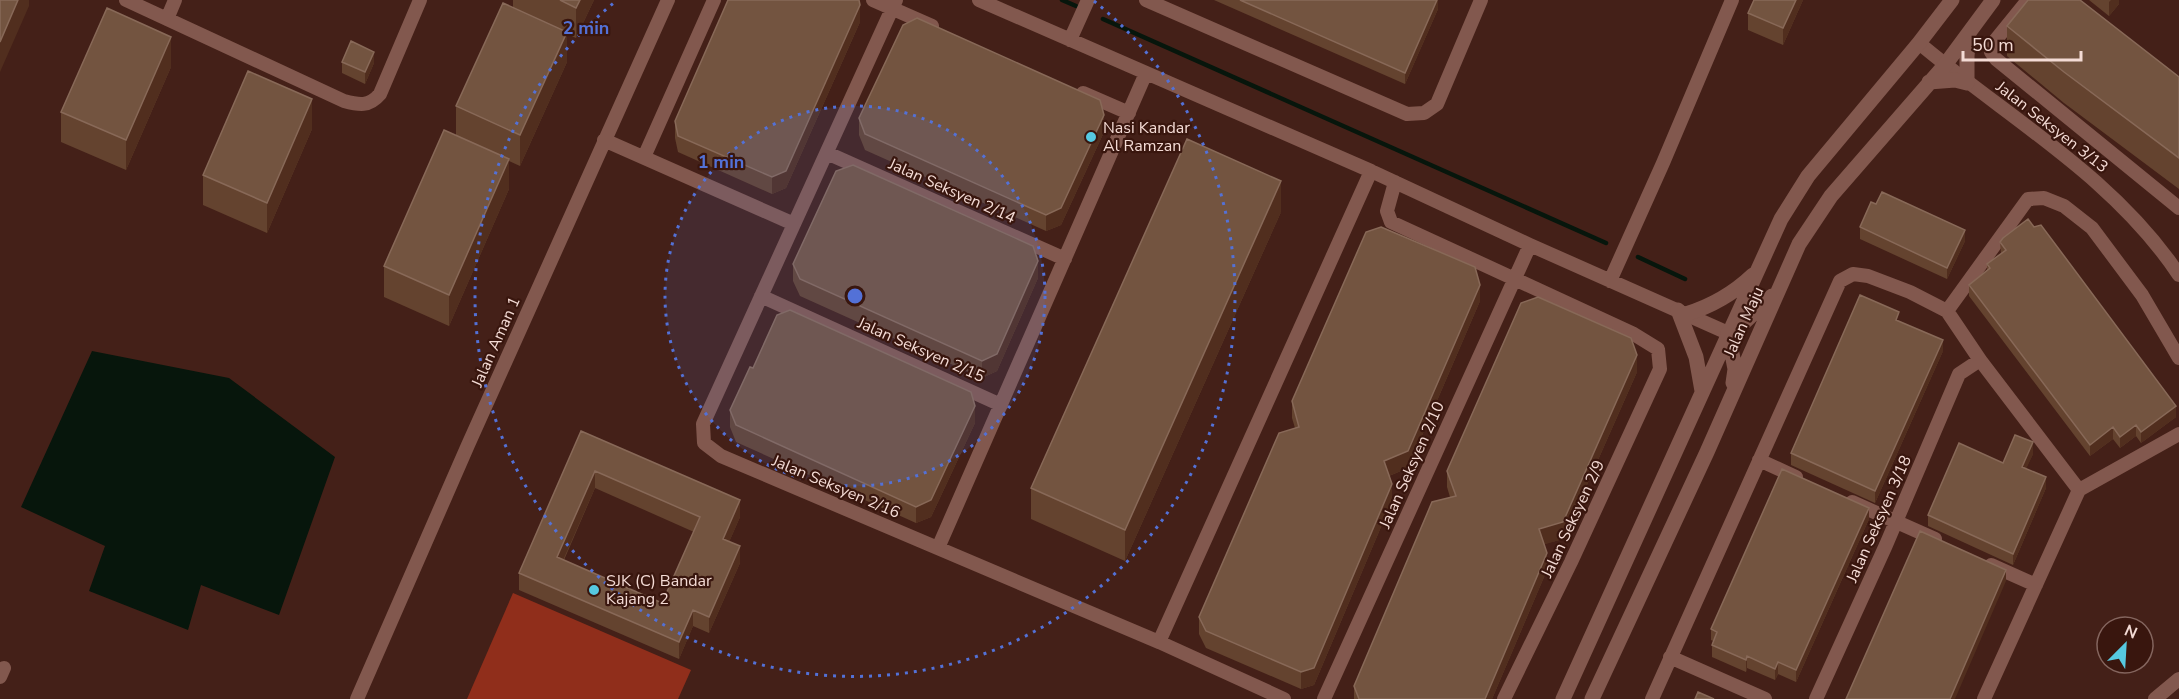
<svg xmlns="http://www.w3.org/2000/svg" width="2179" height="699" viewBox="0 0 2179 699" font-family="'Nunito Sans',sans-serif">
  <rect width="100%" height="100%" fill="#442018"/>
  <path fill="#902e1b" d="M513,593L691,670L678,699H467Z"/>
  <path fill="#07160c" d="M92,351L229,378L335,457L279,615L201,585L188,630L89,591L105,546L21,507Z"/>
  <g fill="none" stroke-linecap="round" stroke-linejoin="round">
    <path stroke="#07160c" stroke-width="4.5" d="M1062,0L1076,6
      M1103,19L1606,243
      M1638,257L1685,279"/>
    <path stroke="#82584e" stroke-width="14" d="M126,0L344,101C359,105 369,107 380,94L420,0
      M873,0L932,26
      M896,0L703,424L704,443L721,456L1159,642L1284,699
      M979,0L1371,171L1530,245L1728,333
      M1146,0L1407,114L1424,113L1437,104L1481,0
      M2028,0L1994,42L1991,52L1996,59L2179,208
      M167,19L175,0
      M1070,40L1088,0
      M1919,43C2008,118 2113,176 2179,275
      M1083,93L1129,113
      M604,140L794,224
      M827,153L1065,259
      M644,157L714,0
      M1395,182L1387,211L1391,222L1632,333L1658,349L1660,369L1571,562L1504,699
      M1610,281L1663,163L1732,0
      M761,296L1001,405
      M1947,311L2028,199L2044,198L2064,206L2092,228L2142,295L2179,358
      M1759,460L1796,477
      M1852,502L1935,539
      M938,548L1146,73
      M1991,565L2036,585
      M1159,642L1371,171
      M1670,657L1765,699
      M0,677L4,668
      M357,699L468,445L668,0
      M1324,699L1530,245
      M1652,699L1840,281L1853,274L1868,276L1910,292L1947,311L1980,360L2079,490
      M1816,699L1886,545L1959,374L1980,360
      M1984,699L2079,490L2179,434
      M2155,699L2179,679"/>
    <path stroke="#82584e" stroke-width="15" d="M1929,82L1955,80L1967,83V56L1969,33
      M1678,310L1696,357L1702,391
      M1686,314C1712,306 1733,294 1753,275
      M1728,333L1736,330L1772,296
      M1728,333L1735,369L1733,383
      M1563,699L1781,219L1808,176L1919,43L1952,0
      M1592,699L1707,452L1799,244L1831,196L1945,65L1993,0"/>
  </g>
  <path fill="#64432f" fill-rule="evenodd" d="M513,0H594L576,38L567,34V62L520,166L509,161V189L449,326L384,297V266L456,136V106L513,7Z
    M1214,0H1438V9L1405,84Z
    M1803,0L1783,45L1748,30V13Z
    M2089,0H2119V4L2109,16Z
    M860,22L786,188L772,194L678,152L675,138V121Z
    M2007,26L2179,77V189L2064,103L2007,56Z
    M342,62L374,63L365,84L342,73Z
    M171,67L126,170L61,142V112Z
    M859,118L1104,132L1061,225L1046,231L865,150L859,135Z
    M312,129L267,233L203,205V175Z
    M1281,212L1125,561L1031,519V488Z
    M1860,227L1965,241L1947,279L1860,239Z
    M2000,242L2176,417L2141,443L2136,436L2120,448L2113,439L2090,456L1969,296V285L1987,270V264L2001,254Z
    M793,264L1038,278L997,371L982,378L800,296L793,281Z
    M1480,301L1408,468L1389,476L1392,501L1314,685L1301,689L1206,648L1199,634V617L1295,428L1292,418V401Z
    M1943,351L1875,503L1791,465V453Z
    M753,368L975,423L931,517L916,523L736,442L730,427V410Z
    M1637,372L1563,539L1544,544L1547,570L1492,699H1354V686L1450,497L1447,487V471Z
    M581,431L740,517L729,542L740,563L709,633L693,626L679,659L519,590V573ZM595,488L694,532L662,603L564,560Z
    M2033,454L2026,468L2046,488L2013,565L1928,526V515L2003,463Z
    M1869,519L1796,682L1778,674L1775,680L1747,668L1746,672L1712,657V645L1713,641L1711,640V629Z"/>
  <path fill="#512e1e" d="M18,0H29V6L0,72V42Z
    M580,0H594L576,38V8Z
    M1437,0H1438V9L1405,84V73Z
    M1796,0H1803L1783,45V28Z
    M2111,0H2119V4L2109,16V2Z
    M860,5V22L786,188L772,194V177Z
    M567,32V62L520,166V135Z
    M171,37V67L126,170V140Z
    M374,52V63L365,84V72Z
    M312,99V129L267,233V203Z
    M1104,115V132L1061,225L1046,231V215Z
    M509,159V189L449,326V295Z
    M1281,181V212L1125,561V530Z
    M1965,230V241L1947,279V268Z
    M1038,261V278L997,371L982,378V361Z
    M1480,285V301L1408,468L1384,478V461Z
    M1943,340V351L1875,503V491Z
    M1637,355V372L1563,539L1539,546V529Z
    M975,406V423L931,517L916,523V507Z
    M2176,406V417L2141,443V432Z
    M2136,425V436L2120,448V437Z
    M2113,427V439L2090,456V445Z
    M2033,442V454L2022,478V467Z
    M595,471V488L557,574V557Z
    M2046,477V488L2013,565V554Z
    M1392,484V501L1314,685L1301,689V672Z
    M740,500V517L723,556V539Z
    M1869,508V519L1796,682V670Z
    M740,546V563L709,633V617Z
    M1547,553V570L1492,699H1485Z
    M2006,570V581L1955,699H1950Z
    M693,610V626L679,659V642Z
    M1747,656V668L1746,672V660Z
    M1778,662V674L1775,680V669Z"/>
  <path fill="#735440" stroke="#886958" stroke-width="1.5" fill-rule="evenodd" d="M0,0H18L0,42Z
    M560,0H580L576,8Z
    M728,0H859L860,5L786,171L772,177L678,136L675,121Z
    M1240,0H1437L1405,73Z
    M1754,0H1796L1783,28L1748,13Z
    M2028,0H2080L2179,77V158L2064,72L2007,26Z
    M503,3L567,32L520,135L456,106Z
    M107,8L171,37L126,140L61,112Z
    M917,18L1100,100L1104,115L1061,208L1046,215L865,134L859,118L903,25Z
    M351,41L374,52L365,72L342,62Z
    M248,71L312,99L267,203L203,175Z
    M444,130L509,159L449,295L384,266Z
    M1187,139L1281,181L1125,530L1031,488Z
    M853,165L1033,246L1038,261L997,354L982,361L800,279L793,264L836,171Z
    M1882,192L1965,230L1947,268L1860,227L1871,202L1876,204Z
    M2028,219L2034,227L2041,225L2176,406L2141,432L2136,425L2120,437L2113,427L2090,445L1969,285L1990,268L1987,264L2006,250L2000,242L2003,238Z
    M1381,227L1475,267L1480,285L1408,451L1384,461L1392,484L1314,668L1301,672L1206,631L1199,617L1279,433L1299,427L1292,401L1366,232Z
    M1860,295L1899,312L1896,320L1943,340L1875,491L1791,453Z
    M1538,297L1631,338L1637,355L1563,522L1539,529L1547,553L1485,699H1359L1354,686L1432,502L1456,496L1447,471L1521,303Z
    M790,310L971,392L975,406L931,500L916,507L736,425L730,410L750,367L753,368L777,315Z
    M581,431L740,500L723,539L740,546L709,617L693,610L679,642L519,573ZM595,471L700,517L662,603L557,557Z
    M2015,435L2033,442L2022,467L2046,477L2013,554L1928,515L1959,443L2003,463Z
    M1782,469L1869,508L1796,670L1778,662L1775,669L1747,656L1746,660L1712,645L1717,632L1711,629Z
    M1920,531L2006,570L1950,699H1846Z
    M1698,692L1714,699H1695Z"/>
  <circle cx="855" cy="296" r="190" fill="#5371d7" fill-opacity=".12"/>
  <g fill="none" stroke="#5371d7" stroke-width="3" stroke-dasharray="3 6">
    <circle cx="855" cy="296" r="190"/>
    <path d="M1094 1A380 380 0 1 1 616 1"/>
  </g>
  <g fill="#56c9e1" stroke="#39160e" stroke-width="2">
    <circle cx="1091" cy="137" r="6"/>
    <circle cx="594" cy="590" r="6"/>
  </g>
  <g text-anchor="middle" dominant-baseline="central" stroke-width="4.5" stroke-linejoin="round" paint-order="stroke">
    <g font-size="16" fill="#f4dbd5" stroke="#39160e">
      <text transform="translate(2052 127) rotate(38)">Jalan Seksyen 3/13</text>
      <text transform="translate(952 191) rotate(24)">Jalan Seksyen 2/14</text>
      <text transform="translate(1744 322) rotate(-66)">Jalan Maju</text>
      <text transform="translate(496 342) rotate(-66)">Jalan Aman 1</text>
      <text transform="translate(921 350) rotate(24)">Jalan Seksyen 2/15</text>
      <text transform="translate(1412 465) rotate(-66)">Jalan Seksyen 2/10</text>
      <text transform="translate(836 487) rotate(23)">Jalan Seksyen 2/16</text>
      <text transform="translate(1573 519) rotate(-65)">Jalan Seksyen 2/9</text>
      <text transform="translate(1879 519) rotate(-66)">Jalan Seksyen 3/18</text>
    </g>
    <g font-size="16" fill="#f4dbd5" stroke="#39160e" text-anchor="start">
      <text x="1103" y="128">Nasi Kandar<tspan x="1103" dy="18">Al Ramzan</tspan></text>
      <text x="606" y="581">SJK (C) Bandar<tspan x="606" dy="18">Kajang 2</tspan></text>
    </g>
  </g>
  <circle cx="855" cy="296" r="9" fill="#5371d7" stroke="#39160e" stroke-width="3"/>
  <g font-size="18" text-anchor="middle" font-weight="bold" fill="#5371d7" stroke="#39160e" stroke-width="4.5" stroke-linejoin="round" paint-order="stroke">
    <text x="586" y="34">2 min</text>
    <text x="721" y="168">1 min</text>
  </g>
  <g transform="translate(2125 645) rotate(24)"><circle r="28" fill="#39160e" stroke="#84655e" stroke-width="1.5"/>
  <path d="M0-4.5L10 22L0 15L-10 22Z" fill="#56c9e1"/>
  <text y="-9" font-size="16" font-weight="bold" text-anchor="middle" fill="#f4dbd5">N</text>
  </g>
  <path d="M1963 51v9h118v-9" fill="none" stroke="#f4dbd5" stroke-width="3"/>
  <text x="1972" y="51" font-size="18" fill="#f4dbd5" stroke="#39160e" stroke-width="4.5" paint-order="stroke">50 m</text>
</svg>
